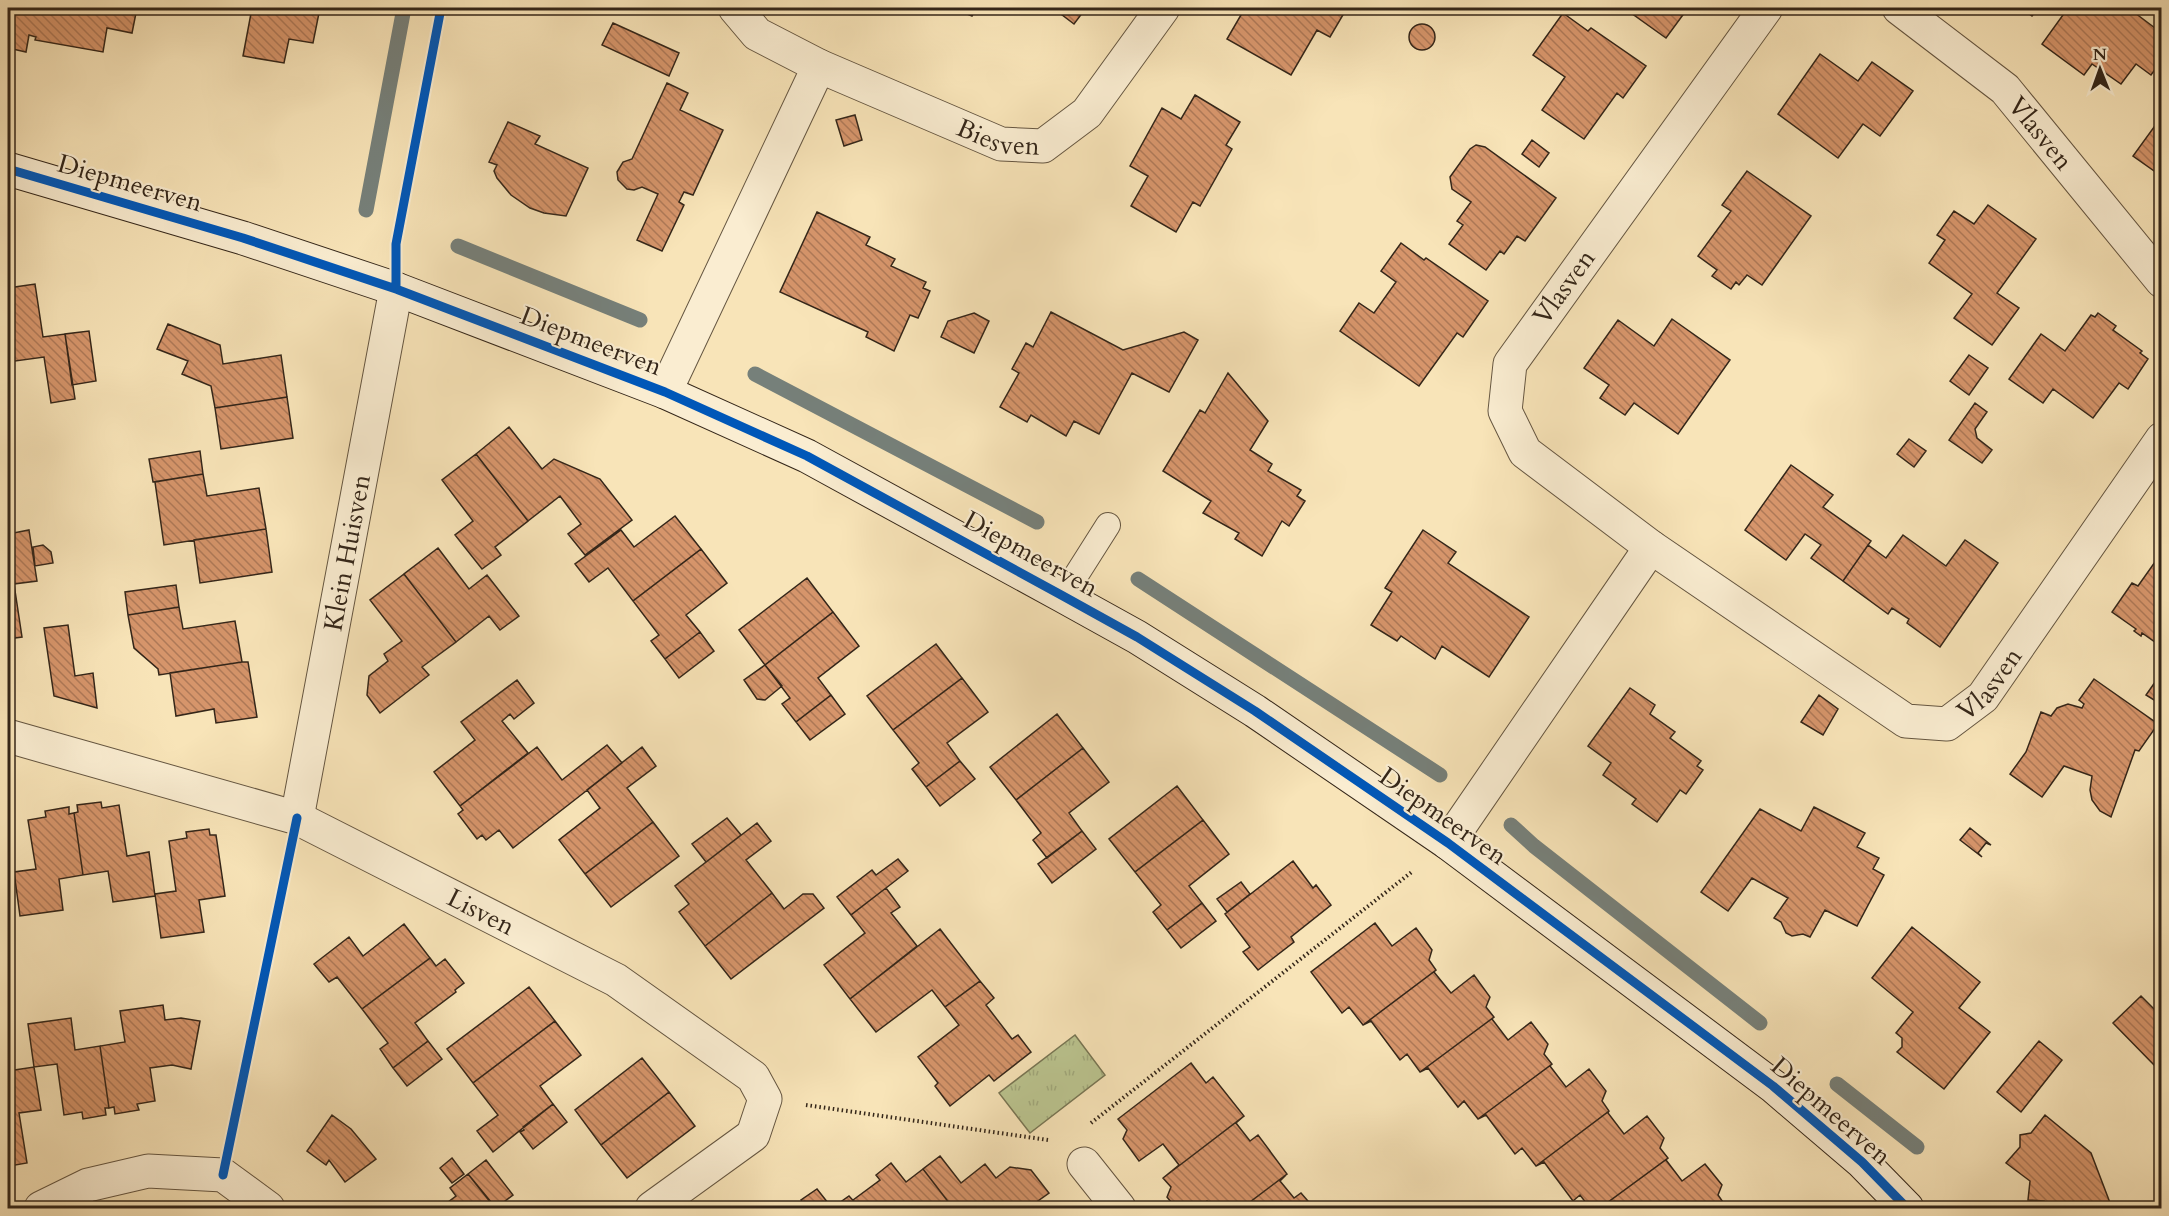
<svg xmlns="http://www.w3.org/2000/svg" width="2169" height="1216" viewBox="0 0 2169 1216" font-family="Cardo,serif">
  <defs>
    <pattern id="park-tufts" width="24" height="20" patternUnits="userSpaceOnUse" patternTransform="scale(1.5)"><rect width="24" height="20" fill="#bbc590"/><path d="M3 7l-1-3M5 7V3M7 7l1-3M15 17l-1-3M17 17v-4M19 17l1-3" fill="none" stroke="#a1a97c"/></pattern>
    <pattern id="building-back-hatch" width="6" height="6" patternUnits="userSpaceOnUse" patternTransform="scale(1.5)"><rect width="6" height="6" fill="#d6956b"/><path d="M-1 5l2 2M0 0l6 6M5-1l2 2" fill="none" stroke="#ae7957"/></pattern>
  </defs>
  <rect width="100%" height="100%" fill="#f8e4b8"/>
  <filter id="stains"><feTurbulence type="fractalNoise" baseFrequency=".00333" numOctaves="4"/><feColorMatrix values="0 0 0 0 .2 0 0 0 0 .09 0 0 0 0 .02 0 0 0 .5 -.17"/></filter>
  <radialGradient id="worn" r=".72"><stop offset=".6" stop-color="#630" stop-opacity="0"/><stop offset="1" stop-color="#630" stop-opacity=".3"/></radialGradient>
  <path fill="url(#park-tufts)" stroke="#787654" stroke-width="1.5" d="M1075,1035L1105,1075L1030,1133L999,1093Z"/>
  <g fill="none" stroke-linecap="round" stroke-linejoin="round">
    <path stroke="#76807a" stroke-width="15" d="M366,210L404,8
      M458,246L640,320
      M755,374L1037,522
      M1138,579L1440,775
      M1511,825L1534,846L1760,1023
      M1837,1084L1917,1147"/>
  </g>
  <path fill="url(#building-back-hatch)" stroke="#342619" stroke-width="1.5" d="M8,8H137L132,33L107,28L103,52L35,40L36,37L29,35L26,52L8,48Z
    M252,8H320L313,43L289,39L284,63L243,56Z
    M953,8H976L972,16Z
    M1053,8H1086L1074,24Z
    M1245,8H1347L1330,37L1317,30L1291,75L1227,39Z
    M1624,8H1688L1666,38Z
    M2021,8H2038L2032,16Z
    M2068,8H2133L2131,10L2159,31L2162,27V60L2151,75L2136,64L2121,84L2092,64L2084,75L2042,44Z
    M1563,13L1588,31L1591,28L1646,66L1623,98L1617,93L1584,139L1542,110L1565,77L1533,55Z
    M613,23L679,53L669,76L602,45Z
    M1409 37a13 13 0 1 1 26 0a13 13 0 1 1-26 0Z
    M1820,54L1858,81L1872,62L1913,91L1880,136L1863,124L1838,158L1778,114Z
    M667,83L688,93L680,110L723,130L693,195L684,192L679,202L684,205L662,251L637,240L658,194L642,187L634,190L627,189L618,180L617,172L623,162L632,159Z
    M1195,95L1240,122L1226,145L1232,149L1200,206L1193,202L1176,232L1131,206L1148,176L1130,166L1162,108L1181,119Z
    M855,115L862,140L844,146L836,120Z
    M2162,116V166L2157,173L2133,156Z
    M508,122L540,136L535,144L588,168L566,216L544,213L530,208L511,195L497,178L494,171L497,165L489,162Z
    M1532,140L1549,153L1539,167L1522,154Z
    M1476,145L1485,147L1556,198L1525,241L1517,236L1504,254L1500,251L1486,270L1449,244L1463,225L1457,221L1471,202L1452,189L1450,177L1470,149Z
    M1747,171L1811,216L1762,285L1747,275L1739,285L1736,282L1731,289L1712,276L1717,270L1698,256L1731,211L1722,205Z
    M1988,205L2036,239L1997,293L2019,308L1992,345L1954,318L1972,294L1929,263L1945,240L1937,235L1954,211L1974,224Z
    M817,212L870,237L866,245L895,259L891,266L926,282L923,288L930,291L927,298L918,318L910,315L894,351L866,337L868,332L780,292Z
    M1401,243L1424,260L1426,258L1488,301L1463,337L1457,333L1419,386L1340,331L1359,303L1374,313L1396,282L1381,271Z
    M35,284L43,337L65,334L75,399L51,403L44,357L8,362V288Z
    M1051,312L1123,350L1184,332L1198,340L1169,392L1132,373L1099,434L1074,421L1066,436L1031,415L1027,422L1000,407L1019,373L1012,369L1026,343L1033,347Z
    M974,313L989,321L974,353L941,337L948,321Z
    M2098,313L2116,326L2113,330L2142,351L2140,353L2148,359L2128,389L2119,383L2093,418L2053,389L2043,403L2009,379L2041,334L2065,351L2091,315L2095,317Z
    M1672,319L1730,360L1678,434L1634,403L1625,415L1600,398L1609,385L1584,368L1618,320L1654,346Z
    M168,324L220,345L223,364L281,355L287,397L215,408L211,386L182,374L188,361L157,349Z
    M89,331L96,381L72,385L65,334Z
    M1969,355L1988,368L1969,395L1950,381Z
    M1228,373L1268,421L1250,450L1272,464L1268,471L1301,490L1297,496L1305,501L1289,526L1282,521L1262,556L1235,539L1239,533L1203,513L1211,501L1163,471L1200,410L1205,413Z
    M287,397L293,438L221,449L215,408Z
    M1975,403L1987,412L1975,429L1977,438L1992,450L1982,463L1949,440Z
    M509,427L542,469L554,459L600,479L632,520L585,555L568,534L581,524L560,496L528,521L476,454Z
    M1909,439L1926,451L1914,467L1897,454Z
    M200,451L203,474L153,482L149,459Z
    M476,454L528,521L495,547L501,555L482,569L455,535L473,521L442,480Z
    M1791,465L1833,495L1823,507L1871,541L1843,581L1811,558L1821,545L1805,534L1786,560L1745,530Z
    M203,474L207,496L259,488L266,529L164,545L155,482Z
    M675,516L701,549L633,601L608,568L589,582L575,564L621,530L634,547Z
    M266,529L272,572L200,583L194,540Z
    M29,530L37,581L14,584L22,637L8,639V565H10L8,534Z
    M1423,530L1456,552L1448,563L1529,617L1489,677L1442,646L1435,659L1401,636L1397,641L1371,625L1392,592L1385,588Z
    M1903,535L1946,566L1965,540L1998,563L1940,647L1907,623L1909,619L1892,608L1888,614L1843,581L1868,545L1886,558Z
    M43,545L51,552L53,563L35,566L33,547Z
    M438,548L469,589L487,575L519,616L500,630L489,616L456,642L404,574Z
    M701,549L727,583L686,615L700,632L665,659L651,641L659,635L633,601Z
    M2162,552V647L2142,633L2141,636L2134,631L2136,629L2112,612L2132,583L2138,586Z
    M404,574L456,642L422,667L429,675L380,713L367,695L369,676L388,661L384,654L402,641L370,600Z
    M807,578L833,612L765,665L739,630Z
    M176,585L179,607L128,615L125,592Z
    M179,607L183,629L235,621L242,662L159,675L158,669L134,648L128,615Z
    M833,612L859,646L818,678L831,695L796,722L782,704L790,698L765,665Z
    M68,625L75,676L93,673L97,708L54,696L44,628Z
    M700,632L714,651L679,678L665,659Z
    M936,644L962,678L893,730L867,696Z
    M242,662H248L257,717L216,723L214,709L176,716L170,673Z
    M765,665L782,686L765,700L757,699L744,680Z
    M2160,675L2162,676V705L2146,695Z
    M962,678L988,712L947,743L960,761L926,787L912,769L919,763L893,730Z
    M2094,679L2158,724L2139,751L2135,750L2111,817L2100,811L2092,800L2090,790L2092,776L2064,766L2042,797L2010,774L2026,752L2041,712L2051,716L2057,708L2068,704L2082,708L2084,704L2079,700Z
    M517,680L534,703L514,719L510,714L502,721L528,753L460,806L434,772L475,740L461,722Z
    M1630,688L1655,705L1650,714L1675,732L1670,738L1701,761L1697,766L1703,770L1686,794L1680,790L1657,822L1632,804L1636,799L1603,775L1611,763L1588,746Z
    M831,695L845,714L810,740L796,722Z
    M1819,695L1838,709L1823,735L1801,722Z
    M1057,714L1083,748L1016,800L990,767Z
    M607,745L622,763L513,848L499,830L486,840L482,835L477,839L458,814L463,810L460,806L537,747L562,780Z
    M642,747L656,766L627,788L653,822L585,874L559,840L600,808L587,790Z
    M1083,748L1109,782L1069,813L1082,831L1047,858L1033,840L1041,833L1016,800Z
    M960,761L975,779L940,806L926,787Z
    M1177,786L1203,820L1135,872L1109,839Z
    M101,802L102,808L119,805L127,856L149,852L155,896L113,902L108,871L83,875L74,813L78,812L77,805Z
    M69,807V814L74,813L83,875L59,879L63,910L20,916L14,872L36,869L28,820L46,817L45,811Z
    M1814,807L1865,833L1857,847L1879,858L1873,869L1884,875L1857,926L1825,910L1810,937L1803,934L1792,936L1786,933L1781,922L1774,918L1788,898L1752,878L1728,911L1701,892L1760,809L1801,831Z
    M727,818L741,835L706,862L692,844Z
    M1203,820L1229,854L1189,886L1202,903L1167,930L1153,912L1161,905L1135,872Z
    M653,822L679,856L611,907L585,874Z
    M757,823L771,841L746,860L772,893L705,946L679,912L689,904L675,886Z
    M1970,828L1991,845L1986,843L1978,853L1982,857L1960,840Z
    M209,829L210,835H216L225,896L199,900L204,932L161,938L155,894L176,891L169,841L187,838L186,832Z
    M1082,831L1096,849L1052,883L1038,864Z
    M898,859L908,871L851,915L837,897L872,870L876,875Z
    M1293,861L1313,888L1316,885L1331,905L1291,937L1294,942L1258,970L1243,952L1250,947L1225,914Z
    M1241,882L1250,894L1227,912L1217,899Z
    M886,888L900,907L891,913L917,946L850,999L824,965L865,933L851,915Z
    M772,893L784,909L803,894H813L824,908L731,979L705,946Z
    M1202,903L1216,921L1181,948L1167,930Z
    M1375,923L1392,946L1416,928L1432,950L1429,960L1436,970L1363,1025L1349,1007L1342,1013L1311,972Z
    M404,924L430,958L362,1009L337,977L329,982L314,964L349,937L363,956Z
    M1912,927L1980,982L1959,1008L1990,1032L1944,1089L1897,1052L1902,1047V1038L1896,1033L1913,1012L1872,978Z
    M940,929L980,981L945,1007L932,990L876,1032L850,999Z
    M430,958L436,966L445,959L464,983L455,990L456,992L415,1023L428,1041L393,1068L380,1049L388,1043L362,1009Z
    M1436,970L1434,972L1451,993L1474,975L1490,997L1486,1007L1494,1017L1420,1072L1407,1054L1400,1060L1371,1021L1363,1025Z
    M980,981L994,998L986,1005L1012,1039L1018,1035L1031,1052L994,1081L989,1075L950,1106L935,1086L938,1083L918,1057L959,1025L945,1007Z
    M529,987L555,1021L473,1083L447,1049Z
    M2141,996L2162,1017V1060L2155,1066L2113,1023Z
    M163,1005L165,1020L181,1018L200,1021L191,1069L172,1065L150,1068L155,1101L137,1104L139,1110L115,1114L114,1107L109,1108L100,1046L125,1042L120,1011Z
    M1494,1017L1492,1019L1508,1040L1531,1022L1548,1044L1544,1054L1552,1064L1478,1119L1464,1101L1458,1107L1428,1068L1420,1072Z
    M71,1018L75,1050L100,1046L109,1108H105L106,1115L83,1119L82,1112L64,1115L57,1064L34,1067L28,1024Z
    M555,1021L581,1055L540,1086L553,1104L493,1152L477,1131L498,1115L473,1083Z
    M428,1041L442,1059L407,1086L393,1068Z
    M2039,1041L2062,1060L2021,1112L1997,1092Z
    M642,1058L669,1092L601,1145L575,1110Z
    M1191,1063L1206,1083L1213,1077L1244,1116L1163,1178L1179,1165L1163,1144L1139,1161L1123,1139L1127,1130L1118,1119Z
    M1552,1064L1550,1066L1566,1087L1589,1069L1606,1091L1602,1101L1609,1111L1536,1166L1522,1148L1515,1154L1486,1115L1478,1119Z
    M34,1067L41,1110L19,1113L27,1163L9,1166L10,1172H8V1071Z
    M669,1092L695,1126L627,1178L601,1145Z
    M553,1104L567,1122L533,1149L520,1132L524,1130L523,1127Z
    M1609,1111L1608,1113L1624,1134L1647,1116L1664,1138L1660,1148L1668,1158L1600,1208H1590L1580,1195L1573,1201L1544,1162L1536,1166Z
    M332,1115L351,1129L376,1159L345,1182L329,1160L326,1165L307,1151Z
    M2045,1115L2091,1153L2112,1208H2044V1201L2028,1200L2030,1181L2006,1163L2020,1147V1135L2031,1133Z
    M1244,1116L1236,1123L1250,1141L1258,1135L1287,1174L1242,1208H1213L1207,1201L1197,1208H1176L1167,1197L1171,1187L1163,1178Z
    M940,1156L961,1183L985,1164L996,1178L1010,1167L1031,1170L1049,1193L1028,1208H953L923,1169Z
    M452,1158L464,1174L452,1183L440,1168Z
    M1668,1158L1666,1160L1682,1181L1705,1164L1722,1185L1718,1195L1725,1205L1720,1208H1600Z
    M486,1160L513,1195L496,1208L468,1174Z
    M891,1163L906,1182L923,1169L953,1208H860L853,1200L880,1180L876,1175Z
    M468,1174L495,1208H440L456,1196L450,1188Z
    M1287,1174L1280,1181L1294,1198L1301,1193L1314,1208H1242Z
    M817,1189L832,1208H802L805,1206L801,1200Z
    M849,1196L860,1208H832Z"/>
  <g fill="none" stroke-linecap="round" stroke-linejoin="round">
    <g stroke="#655641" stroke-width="26">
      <path id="lane" d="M1063,596L1108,525"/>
    </g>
    <g stroke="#655641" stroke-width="35">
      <g id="street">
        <path id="s1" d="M735,8L757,34L819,66L1001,144L1043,146L1087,113L1163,8"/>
        <path id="s2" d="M1766,8L1510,364L1505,411L1525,452L1651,547L1906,721L1947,724L1983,697L2162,439"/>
        <path id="s3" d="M1899,8L2005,89L2162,281"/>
        <path d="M665,392L819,66"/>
        <path id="s4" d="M8,736L297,818L616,980L753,1077L765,1099L753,1135L652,1208"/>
        <path id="s5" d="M297,818L396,289"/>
        <path d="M1448,843L1651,547"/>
        <path d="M1084,1164L1119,1208"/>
        <path d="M41,1208L88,1185L148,1171L223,1175L268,1208"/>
      </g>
    </g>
    <g stroke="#342619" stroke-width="35">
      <path id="secondary" d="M8,169L243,238L396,289L665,392L807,456L1063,596L1137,637L1255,711L1448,843L1773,1086L1862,1162L1907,1208"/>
    </g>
    <path stroke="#342619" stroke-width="4" stroke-dasharray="1.5 3" stroke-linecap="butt" d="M806,1105L1048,1140
      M1091,1123L1413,871"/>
    <use href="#lane" stroke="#faedd1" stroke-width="24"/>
    <use href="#street" stroke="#faedd1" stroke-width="33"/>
    <use href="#secondary" stroke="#faedd1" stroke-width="33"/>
    <g stroke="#faedd1" stroke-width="13">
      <path id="cycleway" d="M8,169L243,238L396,289L665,392L807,456L1063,596L1137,637L1255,711L1448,843L1773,1086L1862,1162L1907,1208
        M396,289V244L441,8
        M223,1175L297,818"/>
    </g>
    <use href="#cycleway" stroke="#0057b8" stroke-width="9"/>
  </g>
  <g text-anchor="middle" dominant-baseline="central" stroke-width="4.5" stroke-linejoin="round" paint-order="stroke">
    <g font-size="26" fill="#342619" stroke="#faedd1">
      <text stroke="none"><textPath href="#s1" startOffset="298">Biesven</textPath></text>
      <text stroke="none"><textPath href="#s3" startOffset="190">Vlasven</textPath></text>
      <text transform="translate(130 183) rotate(16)">Diepmeerven</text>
      <text transform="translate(1564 287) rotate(-54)">Vlasven</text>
      <text transform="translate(591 341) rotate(21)">Diepmeerven</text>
      <text stroke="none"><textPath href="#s5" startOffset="270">Klein Huisven</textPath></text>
      <text transform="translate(1031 554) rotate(29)">Diepmeerven</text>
      <text stroke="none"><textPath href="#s2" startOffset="1098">Vlasven</textPath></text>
      <text transform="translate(1443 816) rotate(35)">Diepmeerven</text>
      <text stroke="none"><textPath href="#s4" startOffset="507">Lisven</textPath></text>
      <text transform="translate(1831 1111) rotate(41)">Diepmeerven</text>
    </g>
  </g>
  <rect width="2169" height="1216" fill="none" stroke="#f8e4b8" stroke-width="30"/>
  <rect x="9" y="9" width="2151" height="1198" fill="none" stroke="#342619" stroke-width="3"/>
  <rect x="15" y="15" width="2139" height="1186" fill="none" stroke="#342619" stroke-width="1.5"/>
  <g transform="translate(2100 69) rotate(359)" stroke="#faedd1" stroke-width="4.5" paint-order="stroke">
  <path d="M0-4.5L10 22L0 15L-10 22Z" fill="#342619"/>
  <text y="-9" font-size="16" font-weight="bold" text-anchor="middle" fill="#342619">N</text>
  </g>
  <rect width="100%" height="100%" filter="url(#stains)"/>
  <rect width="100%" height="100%" fill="url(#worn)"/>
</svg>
